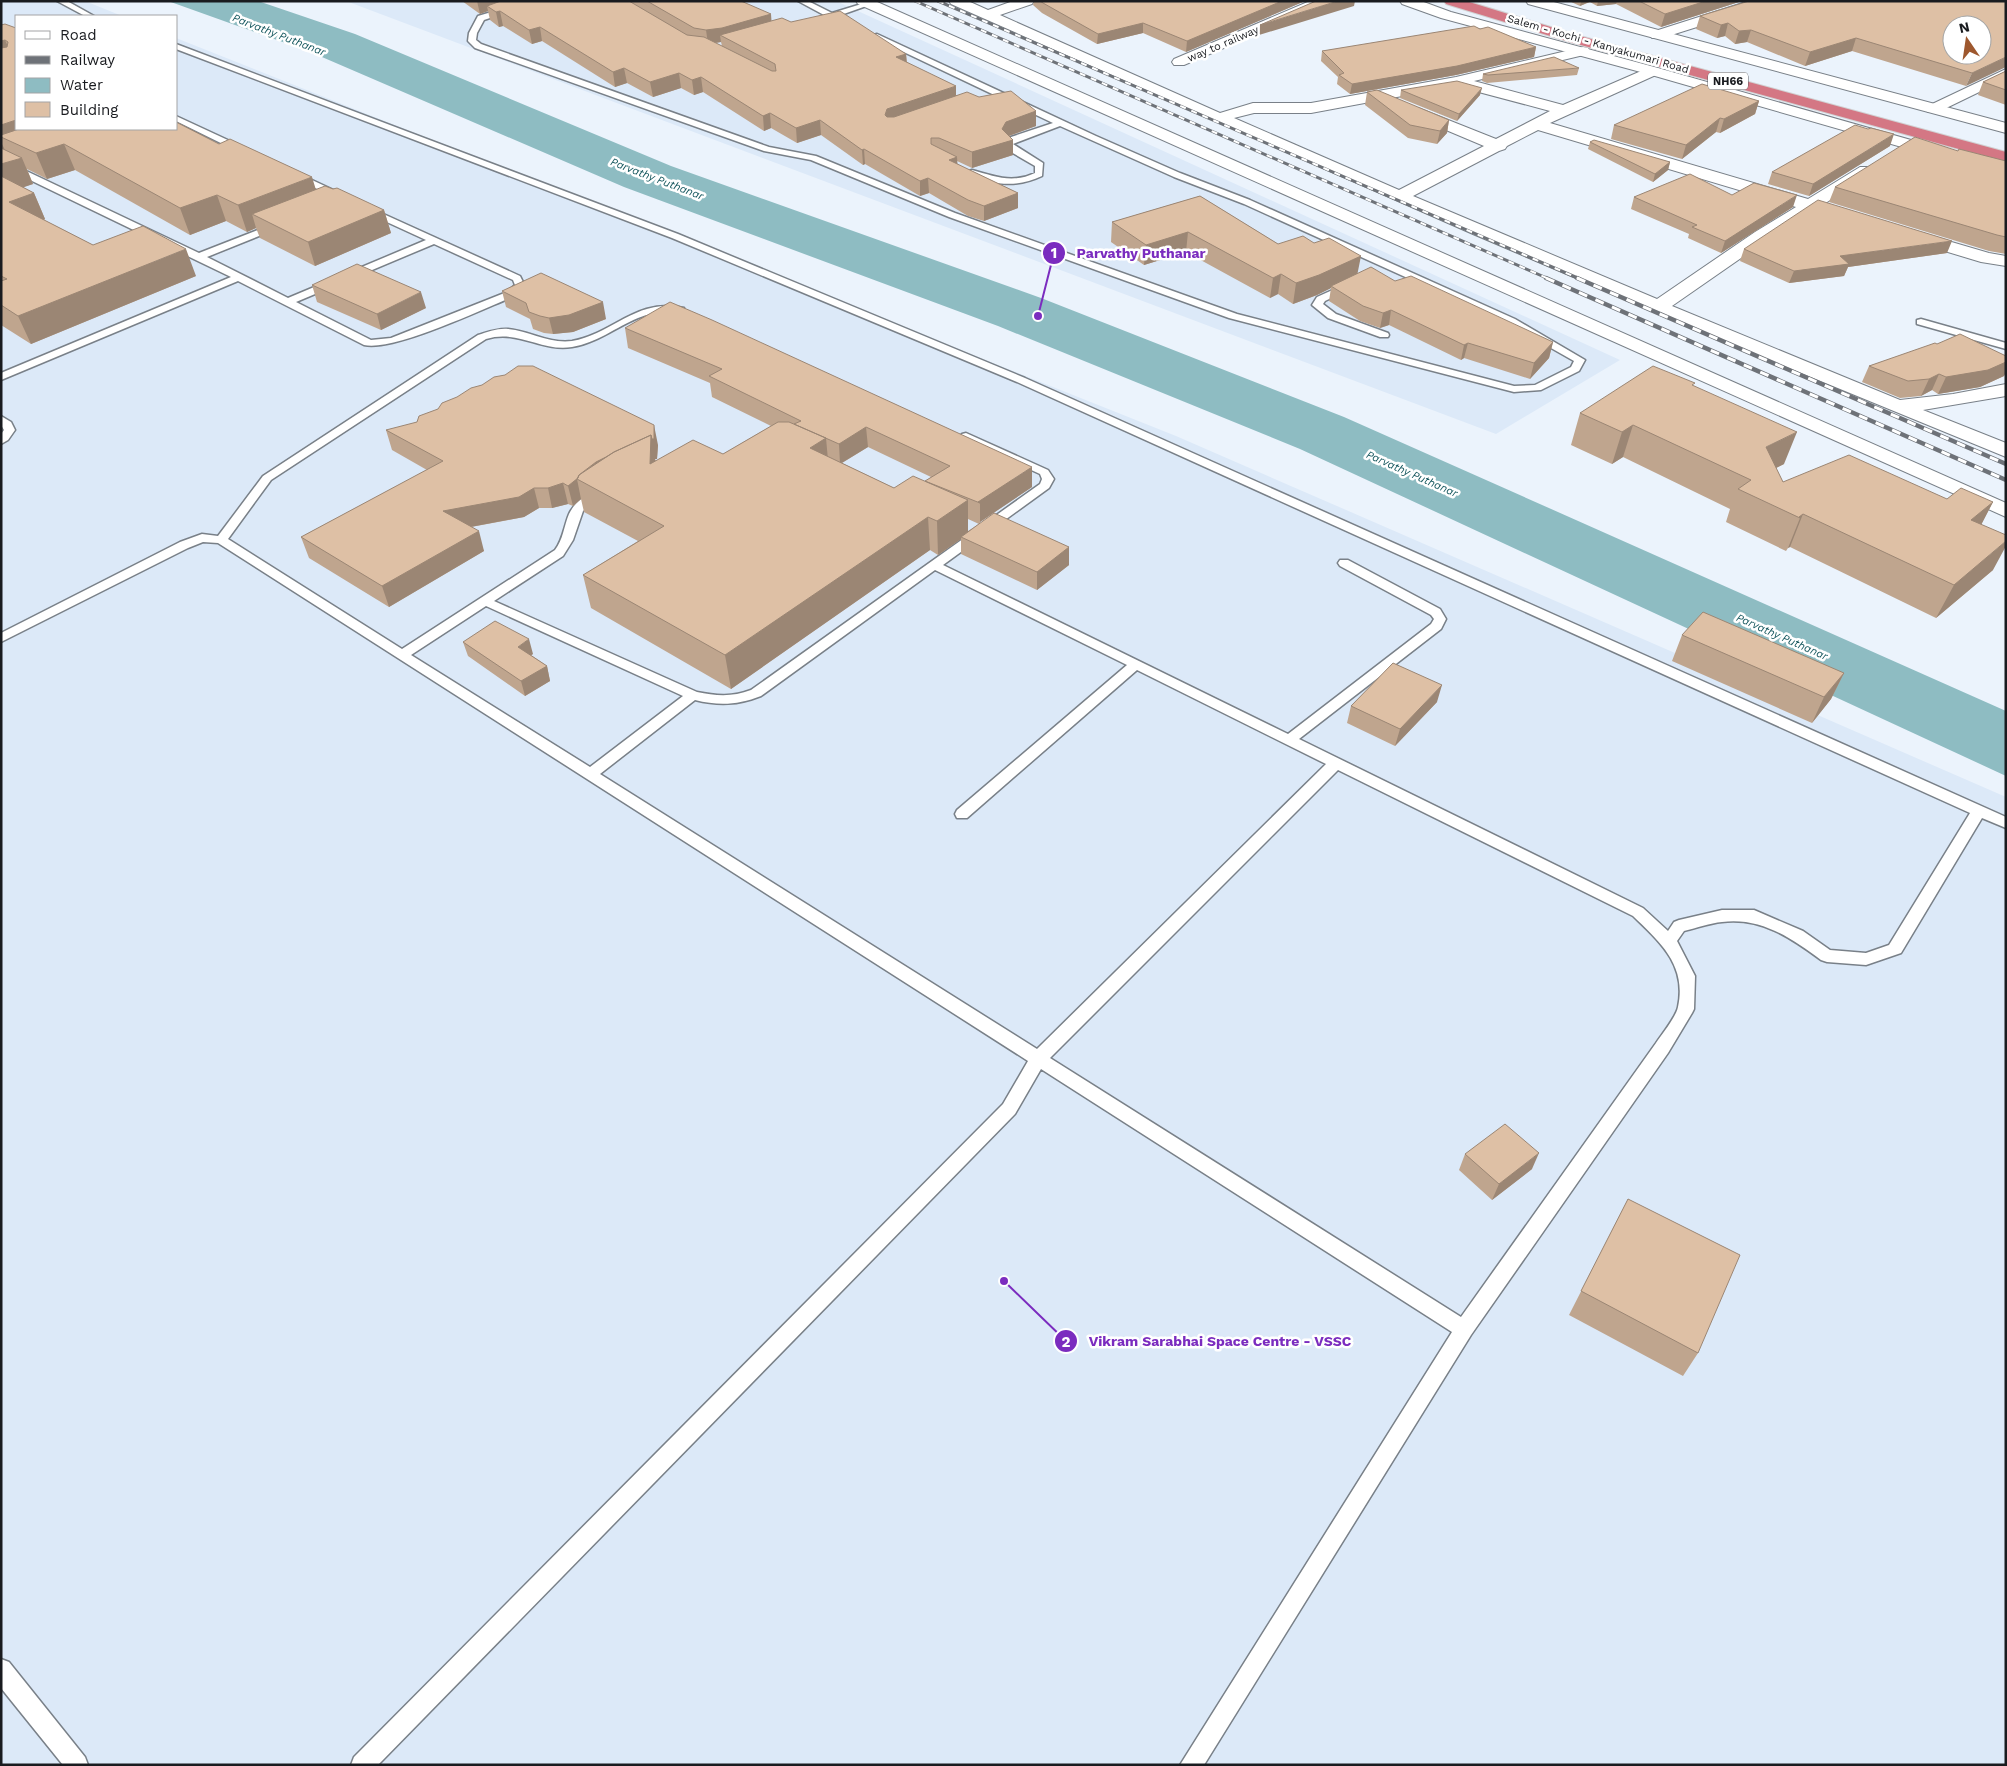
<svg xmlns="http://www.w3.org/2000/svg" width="2007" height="1766" viewBox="0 0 2007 1766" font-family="'Work Sans',sans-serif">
  <rect width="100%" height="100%" fill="#ebf3fc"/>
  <path fill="#dce9f8" d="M1,1H85L122,16H16V129H176V38L1176,436L2006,797V1765H1Z
    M346,1H836L1620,360L1496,434Z"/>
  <path fill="#8ebcc2" d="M168,1H258L355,34L671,166L1041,298L1344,417L2006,711V776L1300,449L998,326L624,187L308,51Z"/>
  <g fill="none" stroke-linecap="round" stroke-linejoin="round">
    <g stroke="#798088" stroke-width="3">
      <path id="lane" d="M57,1H67L94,16H85Z
        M528,1H541L484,20L477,33L476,40L481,44L769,147L816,156L955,213L1237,314L1514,386L1535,385L1571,367L1574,361L1507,323L1244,204L1174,177L1060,126L1013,144L1043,163L1042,176C1017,188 994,185 969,175V171L972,170C994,176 1012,184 1035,173V166L1011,152L1004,144L1008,138L1053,123L870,36L877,34L1096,136L1180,173L1250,200L1515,319L1585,360L1579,371L1541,390L1514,392L1229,318L949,217L811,160L764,151L475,48L468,41L469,33L478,16Z
        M798,1H808L832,13L868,2L872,4L838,16L847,20V24H841L830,18L823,19L822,17L824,15Z
        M176,44L678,234L1025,378L2006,817V828L1982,818L1901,953L1866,965L1827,962L1821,960C1791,938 1761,917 1722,922C1710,923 1697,928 1684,931L1677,941L1695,976L1694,1009L1692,1013L1668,1053L1471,1335L1204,1765H1180L1452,1332L1041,1069L1015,1114L378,1765H351L354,1757L1003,1104L1028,1061L218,543L203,542L188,548L1,642V633L180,542L202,534L218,536L263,476L478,335C488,332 498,328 508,329C530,331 549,344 572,341C613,334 637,297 684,308V312C668,316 657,310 638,318C616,327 597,343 572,347C541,352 518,329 486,339L271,480L228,539L402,649L555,550C563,540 564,526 569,514C574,503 585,496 594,489H602L604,491L602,493L583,511L573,540L563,556L494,601L697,692C716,696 733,697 751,690L1040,484L1042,479L1040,474L962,438L960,436L962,434L966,433L1048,470L1054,479L1049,488L943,565L1288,734L1431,624L1434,619L1431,615L1340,566L1338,563L1340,560H1348L1440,609L1446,619L1441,629L1299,739L1643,908L1668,931L1674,922L1679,920L1722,910H1754L1803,931L1830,950L1866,953L1889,945L1970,813L1017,382L672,238L176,49ZM935,570L1127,665L957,810L955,814L957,818H967L1137,670L1326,764L1037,1049L600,774L695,700C719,706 738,705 761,696ZM486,606L683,696L590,767L411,655ZM1338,770L1633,916C1660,942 1687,965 1678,1007C1676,1017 1662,1034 1656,1043L1461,1317L1050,1058Z
        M176,116L245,148L246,150L239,152L176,121Z
        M1,159L199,253L273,224H279V228L207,257L288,298L426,240L365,212V208L368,207L520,276L525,286L515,296C483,309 393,352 364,345L238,281L1,380V373L231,277L1,166ZM434,244L513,280L515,285L507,292L391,338L371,340L296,302Z
        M297,173L342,194L344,196L342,198H336L294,178V174Z
        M1348,283L1353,286L1352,288L1325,301L1323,304L1336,314L1388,333L1389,335L1388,337H1380L1328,318L1312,305L1317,297Z
        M1921,319L2006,343V349L1917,324V320Z
        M1,416L11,422L15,430L8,440L1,444V434L4,430L1,425Z
        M1,1659L9,1662L85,1757L88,1765H63L1,1688Z"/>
    </g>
    <g stroke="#798088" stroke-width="2">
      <path id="street" d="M949,1H968L988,10L1013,1H1034L1032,4L1000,15L1220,113L1253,103H1311L1456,77L1583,47L1588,48L1590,51L1588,54L1474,81L1563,105L1648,68H1658L1660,71L1658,74L1550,123L1808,199L1860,167H1872L1874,170L1872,173L1824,204L1852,212L1855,216L1852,220L1846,221L1812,211L1767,240L1672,306L1900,400L1953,394L2006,384V396L1923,410L2006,443V457L1735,346L1473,234L951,4ZM1456,86L1550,111L1496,139L1418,108H1408L1405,111L1408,114L1484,146L1399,190L1234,118L1254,113H1311ZM1538,130L1796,207L1755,232L1657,299L1413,196L1499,151L1505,149L1507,146Z
        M1310,1H1329L1327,4L1184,65H1174L1172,62L1174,59Z
        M1749,1H1772L1770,4L1662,38H1652L1650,35L1652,32Z
        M2006,69V79L1938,112H1928L1925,109L1928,106Z
        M1914,231L1989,253L2006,256V266L1981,262L1908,240L1905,236L1908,232Z"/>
    </g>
    <g stroke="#798088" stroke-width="2">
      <path id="secondary" d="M856,1H875L2006,503V517L858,4Z
        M1400,1H1421L1451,12L1658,68L2006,167V177L1648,74L1441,18L1402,4Z
        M1526,1H1550L2006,123V133L1528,4Z"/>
    </g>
    <g stroke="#d1d1d2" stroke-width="2">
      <path id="highway" d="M1444,1H1466L1580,36L2006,152V162L1570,42L1446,4Z"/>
    </g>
    <use href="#lane" fill="#fff" fill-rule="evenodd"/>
    <use href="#street" fill="#fff" fill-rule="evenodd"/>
    <use href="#secondary" fill="#fff" fill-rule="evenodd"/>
    <use href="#highway" fill="#d47784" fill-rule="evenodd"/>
    <g stroke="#6e7278" stroke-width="3">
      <path id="rail-far1" d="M915,1L1549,279
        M938,1L1580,279"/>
    </g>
    <g stroke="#6e7278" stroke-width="4.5">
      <path id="rail" d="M1546,278L2006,480
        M1577,278L2006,464"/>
    </g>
    <use href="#rail-far1" stroke="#fff" stroke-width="2" stroke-dasharray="6" stroke-linecap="butt"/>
    <use href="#rail" stroke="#fff" stroke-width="3" stroke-dasharray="9" stroke-linecap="butt"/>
  </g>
  <path fill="#bfa58e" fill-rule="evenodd" d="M462,1H741L771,21L791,22L906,54L907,62L956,95L979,97L1036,111V126L1009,136L1013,155L972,168L957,161V164L1018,193V208L984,221L968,216L929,193L920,196L865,164L863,165L821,135L797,143L771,128L764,131L703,92L694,95L681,88L653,97L627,83L615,87L542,41L532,44L503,26L499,27L490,20L488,11L480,14ZM721,42L722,46L715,43Z
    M1034,1H1305L1186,52L1143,33L1097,44L1042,13L1033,5Z
    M1569,1H1742L1661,27L1616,4L1597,6L1590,2L1580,6Z
    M2006,1L1966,86L1852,51L1805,66L1747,42L1735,44L1725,36L1717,38L1696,29L1700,16Z
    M1,25L16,28V129L219,144L316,189L384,210L391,233L315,266L260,238L256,228L247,232L226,221L190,235L75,170L47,179L27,169L33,184L23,187L34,193L45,219L44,220L93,245L196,276L31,344L1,325Z
    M1480,29L1536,47L1534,57L1456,75L1350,94L1337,84L1338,77L1321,61L1322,51Z
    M1579,68L1577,75L1487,83L1482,81L1483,74Z
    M2006,71V105L1978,95L1983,82Z
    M1401,90L1480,95L1457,121L1400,98Z
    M1367,92L1449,120L1447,133L1437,144L1408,138L1365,105Z
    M1759,101L1755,114L1720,133L1716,132L1682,159L1611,139L1614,125Z
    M1590,142L1670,162L1668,170L1653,182L1588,149Z
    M1890,146L1809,196L1768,184L1772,172Z
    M1958,151L2006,161V254L1989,251L1829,202L1835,187Z
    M1732,195L1793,207L1721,253L1688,238L1689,234L1631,209L1634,197Z
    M1200,196L1278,244L1358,274L1395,281L1553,342L1549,358L1530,379L1464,358L1461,360L1389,325L1380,328L1360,321L1329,301L1331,288L1317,295L1293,304L1278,294L1270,298L1186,252L1144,265L1111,242L1112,222Z
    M1744,249L1947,253L1848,267L1844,276L1789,283L1740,261Z
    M312,285L426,308L381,330L317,302Z
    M502,291L606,319L573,332L553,334L544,333L533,329L530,319L506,307Z
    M625,328L1032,487L980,522V523L1069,547V565L1037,590L961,554V539L938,555L930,550L731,689L591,608L583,575L638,541L584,512L581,499L573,506L568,504L552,508H539L524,517L471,527L484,551L389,607L309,558L301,537L427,470L392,450L386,430L658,445L657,459H655L656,461L723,454L771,426L712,397L710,383L628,348ZM868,447L931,477L925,482L894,488L842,463ZM968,519L979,524L968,531Z
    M1937,344L2006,356V372L2004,376L1980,387L1938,394L1932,390L1921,396L1900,398L1862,382L1869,366Z
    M1694,386L1784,464L1776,468L1783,482L1947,499L1993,502L1981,524L1993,570L1936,618L1790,547L1788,548L1786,551L1726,522L1730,509L1623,457L1612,464L1571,445L1580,413Z
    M1682,635L1844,673L1831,699L1812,723L1672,661Z
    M463,642L533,654L531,655L547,666L550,681L525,696L468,656Z
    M1437,702L1395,746L1347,723L1351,706Z
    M1465,1154L1532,1169L1492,1200L1459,1170Z
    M1628,1199L1698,1353L1683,1376L1569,1315Z"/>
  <path fill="#9b8674" d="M477,1H521L487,6L488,11L480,14Z
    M1282,1H1305L1186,52L1187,41Z
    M1338,1H1355L1354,6L1259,35L1260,25Z
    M1581,1H1591L1580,6Z
    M1598,1H1617L1616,4L1597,6Z
    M1706,1H1742L1661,27L1665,14Z
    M500,11L503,26L499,27L496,12Z
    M771,14L772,28L720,35L721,42L708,44L706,30Z
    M1143,23V33L1097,44L1098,34Z
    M1728,23L1725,36L1717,38L1721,25Z
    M540,27L542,41L532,44L529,30Z
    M1751,30L1747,42L1735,44L1739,31Z
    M1,38L5,40L16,64L1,67Z
    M1856,38L1852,51L1805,66L1810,52Z
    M1536,47L1534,57L1456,75L1350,94L1352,84Z
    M906,54L907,69L896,57Z
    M2006,57V67L1966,86L1972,73Z
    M624,68L627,83L615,87L613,72Z
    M679,73L681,88L653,97L650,82Z
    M701,77L703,92L694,95L692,80Z
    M956,86V101L886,130L885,115L887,109Z
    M1482,88L1480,95L1457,121L1459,114Z
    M1759,101L1755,114L1720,133L1724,119Z
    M1036,111V126L1006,137L1013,140V155L972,168V152L1002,129L1006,122Z
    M770,113L771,128L764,131L763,116Z
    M1720,118L1716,132L1682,159L1686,145Z
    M16,120V129H75L1,137V125Z
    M820,120L821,135L797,143L796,128Z
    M1449,120L1447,133L1437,144L1440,131Z
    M1894,134L1890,146L1809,196L1813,184Z
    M1,142L6,152L1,154Z
    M64,144L75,170L47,179L36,153Z
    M864,149L865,164L863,165L862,150Z
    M957,157L958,172L949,160Z
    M22,158L33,184L1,195V164Z
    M1670,162L1668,170L1653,182L1655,174Z
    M312,177L320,203L252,214L256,228L247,232L238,205Z
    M928,178L929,193L920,196V181Z
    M34,193L45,219L21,229L9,202Z
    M1018,193V208L984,221V206Z
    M217,195L226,221L190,235L180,208Z
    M1797,195L1793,207L1721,253L1725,241Z
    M384,210L391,233L315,266L308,242Z
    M1188,232L1186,252L1144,265L1146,245Z
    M1952,241L1947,253L1848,267L1844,276L1789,283L1794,271L1840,256Z
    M186,249L196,276L31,344L18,316Z
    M1361,256L1357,276L1331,286V288L1317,295L1293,304L1296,283Z
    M1281,274L1278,294L1270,298L1273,278Z
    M421,292L426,308L381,330L377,314Z
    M603,302L606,319L573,332L553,334L549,318Z
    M1391,310L1389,325L1380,328L1383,313Z
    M1553,342L1549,358L1530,379L1534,363Z
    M1468,343L1464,358L1461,360L1464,345Z
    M2006,362V372L2004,376L1980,387L1938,394L1946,377Z
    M1939,374L1932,390L1921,396L1929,379Z
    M654,425L658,445L657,459H655L657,468L577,479L581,499L573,506L568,486L596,462Z
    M1633,425L1623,457L1612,464L1622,432Z
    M866,427L868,447L840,464L839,444Z
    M1797,432L1784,464L1754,479L1766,447Z
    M826,438L829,471L810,448Z
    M1032,467V487L980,522V503L978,502Z
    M563,483L568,504L552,508L548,488Z
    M534,488L539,508L524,517L449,531L443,511Z
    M968,500V533L961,537V539L938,555L937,521Z
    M1993,502L1976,535L1971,520Z
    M1803,514L1790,547L1788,548L1800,518L1799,517Z
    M928,517L930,550L731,689L725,655Z
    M479,531L484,551L389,607L382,586Z
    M2006,541V546L1993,570L1936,618L1954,585Z
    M1069,547V565L1037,590V572Z
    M529,639L533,654L522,661L518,647Z
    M547,666L550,681L525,696L521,681Z
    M1844,673L1831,699L1812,723L1824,697Z
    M1442,685L1437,702L1395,746L1400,729Z
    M1539,1153L1532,1169L1492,1200L1499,1184Z"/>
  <path fill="#dec0a5" stroke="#9b8674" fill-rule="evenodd" d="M501,1H629L687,35L704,37L772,71H776L775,64L720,35L782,18L791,22L840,11L906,54L896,57L956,86L887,109L885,115L887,117H894L967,92L979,97L1011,91L1036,111L1006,122L1002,129L1013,140L972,152L939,138H931V144L957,157L949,160L1018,193L984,206L968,200L928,178L920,181L864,149L862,150L820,120L796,128L770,113L763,116L701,77L692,80L679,73L650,82L624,68L613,72L540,27L529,30L500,11L496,12L487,6Z
    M647,1H741L771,14L722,28L706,30L694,28Z
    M1040,1H1282L1187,41L1143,23L1098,34L1043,3Z
    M1316,1H1338L1260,25Z
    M1639,1H1706L1665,14Z
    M1749,1H2006V57L1972,73L1856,38L1810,52L1751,30L1739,31L1728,23L1721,25L1700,16ZM1952,25H1982V55H1952Z
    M5,24L16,28V120L1,125V48L7,47L8,42L5,40L1,41V25Z
    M1474,26L1480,29L1488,27L1536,47L1457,66L1352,84L1339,75L1344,73L1322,51Z
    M1554,57L1579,68L1488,75L1483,74Z
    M2006,71V90L1983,82Z
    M1457,81L1482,88L1459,114L1401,90Z
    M1702,84L1759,101L1724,119L1720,118L1686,145L1614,125Z
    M1377,90L1449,120L1440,131L1410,125L1367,92Z
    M176,122L219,144L230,139L312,177L238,205L217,195L180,208L64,144L36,153L1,137V135L19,129H176Z
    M1855,125L1868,129L1871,128L1894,134L1813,184L1772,172Z
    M1915,137L1958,151L1959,149L2006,161V237L1997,235L1835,187Z
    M1594,140L1670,162L1655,174L1590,142Z
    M1,148L22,158L1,164Z
    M1690,174L1732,195L1754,183L1797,195L1725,241L1692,227L1697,225L1634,197Z
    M1,176L34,193L9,202L93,245L143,226L186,249L18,316L1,305V281L7,279L1,276Z
    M325,186L333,189L337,188L384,210L308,242L252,214Z
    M1200,196L1278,244L1303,236L1314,243L1329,238L1361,256L1319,275L1296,283L1281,274L1273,278L1188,232L1146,245L1112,222Z
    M1818,200L1952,241L1840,256L1849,264L1794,271L1744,249Z
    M357,264L421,292L377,314L312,285Z
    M1371,267L1395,281L1411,276L1553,342L1534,363L1468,343L1464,345L1391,310L1383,313L1363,306L1331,286Z
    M541,273L603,302L569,315L549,318L540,316L529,312L526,303L502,291Z
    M670,302L712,320L1032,467L978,502L980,503L925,481L950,466L866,427L839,444L794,424L801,421L709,376L722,369L625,328Z
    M1960,334L2006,356V362L1988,370L1946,377L1939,374L1929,379L1908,381L1869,366L1935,343L1937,344Z
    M518,366H533L654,425V439H652L651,435L614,452L606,457L596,462L579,475L578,478L568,486L563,483L548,488H534L519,497L443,511L479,531L382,586L301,537L443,461L386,430L417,422L419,416L438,409L442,403L457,397L471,388L482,385L494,377L505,375Z
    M1653,366L1695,383L1692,385L1797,432L1766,447L1783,482L1849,455L1947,499L1961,488L1993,502L1971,520L2006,535V541L1954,585L1803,514L1799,517L1800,518L1738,489L1751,480L1633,425L1622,432L1580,413Z
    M778,422H789L826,438L810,448L894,488L913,476L968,500L937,521L928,517L725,655L583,575L664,526L577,479L579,475L614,452L651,435L650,464L693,440L723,454Z
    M994,513L1069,547L1037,572L961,537Z
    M1703,612L1844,673L1824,697L1682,635Z
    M495,621L529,639L518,647L547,666L521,681L463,642Z
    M1393,663L1442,685L1400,729L1351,706Z
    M1505,1124L1539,1153L1499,1184L1465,1154Z
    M1628,1199L1740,1255L1698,1353L1581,1291Z"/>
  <g text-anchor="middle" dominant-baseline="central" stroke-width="5" stroke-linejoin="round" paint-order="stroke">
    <g font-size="11" font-style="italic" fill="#11545b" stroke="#fff">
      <text transform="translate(279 35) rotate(21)">Parvathy Puthanar</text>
      <text transform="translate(657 179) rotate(21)">Parvathy Puthanar</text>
      <text transform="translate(1412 474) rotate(24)">Parvathy Puthanar</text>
      <text transform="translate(1782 637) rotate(24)">Parvathy Puthanar</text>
    </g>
    <g font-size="11" fill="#191b1f" stroke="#fff">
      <text transform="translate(1223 44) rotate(-23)">way to railway</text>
      <text transform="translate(1598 44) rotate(16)">Salem - Kochi - Kanyakumari Road</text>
    </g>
    <rect fill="#fff" stroke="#5e5f62" stroke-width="1" x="1708" y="72.5" width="40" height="17" rx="4"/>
    <g font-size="11" font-weight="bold" fill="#191b1f">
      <text x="1728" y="81">NH66</text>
    </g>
  </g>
  <path fill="none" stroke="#7b2cbf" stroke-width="2" d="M1038 316L1054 253M1004 1281L1066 1341"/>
  <g fill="#7b2cbf" stroke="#fff" stroke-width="2">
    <circle cx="1038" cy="316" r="5"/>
    <circle cx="1004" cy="1281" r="5"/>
    <circle cx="1054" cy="253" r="12"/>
    <circle cx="1066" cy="1341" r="12"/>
  </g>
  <g font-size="15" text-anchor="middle" font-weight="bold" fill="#fff">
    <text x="1054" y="258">1</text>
    <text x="1066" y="1347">2</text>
  </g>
  <g font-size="14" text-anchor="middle" font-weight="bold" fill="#7b2cbf" stroke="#fff" stroke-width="5" stroke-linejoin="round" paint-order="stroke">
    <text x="1141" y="258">Parvathy Puthanar</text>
    <text x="1220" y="1346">Vikram Sarabhai Space Centre - VSSC</text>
  </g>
  <rect width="2007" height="1766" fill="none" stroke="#191b1f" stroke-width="5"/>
  <rect x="15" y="15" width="162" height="115" fill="#ffffff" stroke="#a3a4a5"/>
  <rect x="25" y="31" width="25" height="8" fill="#ffffff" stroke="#a3a4a5"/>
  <text x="60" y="40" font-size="15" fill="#191b1f">Road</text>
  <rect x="25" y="56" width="25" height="8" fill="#6e7278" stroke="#a3a4a5"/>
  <text x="60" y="65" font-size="15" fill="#191b1f">Railway</text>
  <rect x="25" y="78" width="25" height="15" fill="#8ebcc2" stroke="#a3a4a5"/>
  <text x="60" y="90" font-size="15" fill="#191b1f">Water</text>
  <rect x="25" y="102" width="25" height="15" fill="#dec0a5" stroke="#a3a4a5"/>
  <text x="60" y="115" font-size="15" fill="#191b1f">Building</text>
  <g transform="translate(1967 40) rotate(347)"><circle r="24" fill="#ffffff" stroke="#a3a4a5"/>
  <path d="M0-4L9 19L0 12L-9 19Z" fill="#9e582e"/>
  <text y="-8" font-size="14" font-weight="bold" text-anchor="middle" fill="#191b1f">N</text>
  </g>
</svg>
